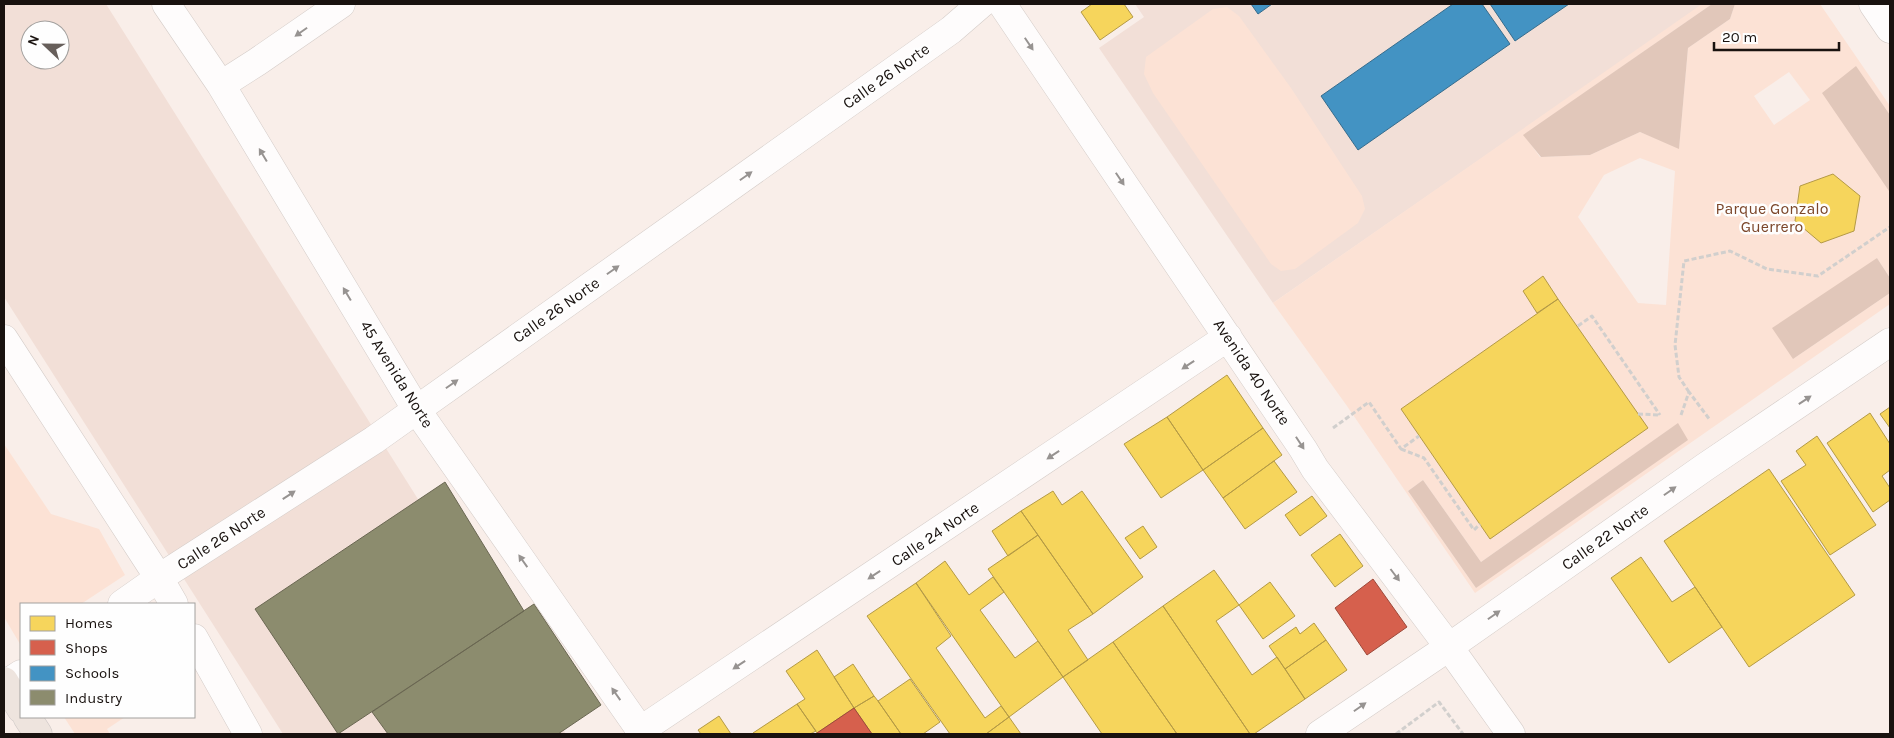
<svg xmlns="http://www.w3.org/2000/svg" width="1894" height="738" viewBox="0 0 1894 738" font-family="Karla,sans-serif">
  <rect width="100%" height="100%" fill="#f9eee9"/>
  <path fill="#f2dfd7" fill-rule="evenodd" d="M4,4H106L566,734H283L4,297ZM30,30H60V60H30Z
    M1135,4H1704L1273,303L1099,48L1144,17Z"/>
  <path fill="#fce2d5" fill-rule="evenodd" d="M1702,4H1712L1524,135L1540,157L1590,155L1640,132L1679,148L1688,48L1730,19L1735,4H1820L1890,106V115L1856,67L1890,190V278L1877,258L1793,359L1890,293V304L1475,593L1347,406L1273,303ZM1789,72L1810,100L1774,125L1754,96ZM1640,158L1675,171L1666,305L1638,303L1578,217L1604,175ZM1677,424L1476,588L1408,491L1423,480L1481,562Z
    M1227,7L1239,16L1291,88L1362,196L1365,209L1358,223L1295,269L1281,271L1271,264L1153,93L1144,74L1146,57L1213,9Z
    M4,444L51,514L99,529L125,575L81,604H21V643L20,644L4,617Z
    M64,717H125L107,729L110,734H75Z"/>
  <path fill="#e1c7ba" d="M1712,4H1735L1730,19L1688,48L1679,149L1640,132L1590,155L1541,157L1523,135Z
    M1856,66L1890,115L1889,191L1822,93Z
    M1877,258L1890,278V293L1793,359L1772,328Z
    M1678,423L1688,440L1476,588L1408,491L1423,480L1481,562Z"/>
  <path fill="#f6d55c" stroke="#b49a45" d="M1092,4H1124L1133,17L1100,40L1081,12Z
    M1833,174L1860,196L1854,231L1821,243L1795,221L1800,186Z
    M1543,276L1558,299L1537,313L1523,291Z
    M1558,299L1648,428L1490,539L1401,409Z
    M1227,375L1263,428L1203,470L1167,417Z
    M1890,407V428L1880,414Z
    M1870,413L1890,444V470L1882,476L1890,488V500L1873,512L1827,443Z
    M1167,417L1203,470L1161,498L1124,444Z
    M1263,428L1282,455L1223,498L1203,470Z
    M1817,436L1876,525L1830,555L1781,481L1806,465L1796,451Z
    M1274,461L1297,492L1245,529L1223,498Z
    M1769,469L1855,595L1749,667L1664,541Z
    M1053,491L1062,505L1082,491L1143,577L1093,614L1021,511Z
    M1312,496L1327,516L1300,536L1285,515Z
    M1021,511L1038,535L1008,556L992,531Z
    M1143,526L1157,547L1140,559L1125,538Z
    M1340,534L1363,566L1335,587L1311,555Z
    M1038,535L1093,614L1068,630L1088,660L1063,677L988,569Z
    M1641,557L1672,602L1695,587L1722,627L1669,663L1611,578Z
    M945,561L969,595L993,577L1004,592L980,610L1015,658L1038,641L1063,677L1009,717L916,583Z
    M1214,570L1239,605L1216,621L1252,675L1277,657L1305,699L1254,734H1250L1163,606Z
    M1270,582L1295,616L1263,639L1239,605Z
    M916,583L951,636L936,648L985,718L1001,706L1009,717L986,734H950L867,616Z
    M1163,606L1250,734H1177L1113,642Z
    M1314,623L1326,640L1285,669L1269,646L1296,627L1300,634Z
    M1326,640L1347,670L1305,699L1285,669Z
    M1113,642L1177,734H1102L1063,677Z
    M817,650L854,708L817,733L797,704L805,699L786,671Z
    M853,664L874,696L854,708L834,677Z
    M910,679L940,722L923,734H901L878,701Z
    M874,696L878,701L901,734H872L854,708Z
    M797,704L816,731L810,734H754L753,733Z
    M719,716L731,734H701L698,730Z
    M1009,717L1021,734H986Z"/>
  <path fill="#d6604d" stroke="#9d493a" d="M1373,579L1407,627L1367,655L1335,608Z
    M854,708L872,734H816L817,733Z"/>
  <path fill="#4393c3" stroke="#366c8d" d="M1251,4H1272L1258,14Z
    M1453,4H1482L1510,44L1358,150L1321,96Z
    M1490,4H1569L1515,41Z"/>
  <path fill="#8c8c6e" stroke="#6a6752" d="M445,482L524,611L338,734L255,609Z
    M534,604L601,705L558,734H388L372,712Z"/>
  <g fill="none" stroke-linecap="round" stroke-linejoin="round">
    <g stroke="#d4ccc8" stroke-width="29">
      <path id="minor" d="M166,4L221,85L416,409L643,734
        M1002,4L1303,449L1315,469L1449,647L1511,734
        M1873,4L1890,29
        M221,85L257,62L341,4
        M4,339L159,578L174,604
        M122,604L159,578L374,440L951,30L981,4
        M194,638L248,734
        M6,684L21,674
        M641,730L1228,337
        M1320,734L1449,647L1705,467L1890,342"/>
    </g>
    <g stroke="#cfc9c7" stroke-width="29">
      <path id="major" d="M4,681L21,709
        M27,717L38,734"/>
    </g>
    <path stroke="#d1cfcd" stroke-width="3" stroke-dasharray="5 2.5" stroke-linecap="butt" d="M1578,326L1592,316L1660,415
      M1689,392L1679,377L1675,345L1684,261L1730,251L1767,269L1818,276L1890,227
      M1638,414L1659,415
      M1681,415L1689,392L1710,420
      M1333,428L1369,402L1401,449L1419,436
      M1401,449L1424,458L1474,530L1480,524
      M1396,734L1439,702L1463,734"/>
    <use href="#minor" stroke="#fefcfc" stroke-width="28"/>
    <use href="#major" stroke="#eee4de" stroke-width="28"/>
  </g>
  <defs><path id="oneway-solid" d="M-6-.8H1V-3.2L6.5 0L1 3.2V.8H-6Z" transform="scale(1.25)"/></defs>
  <g fill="#979391">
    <use href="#oneway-solid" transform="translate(301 32) rotate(145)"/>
    <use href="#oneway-solid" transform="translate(1029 44) rotate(56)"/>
    <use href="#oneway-solid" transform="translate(263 155) rotate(-121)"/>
    <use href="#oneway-solid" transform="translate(746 176) rotate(-35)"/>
    <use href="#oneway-solid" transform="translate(1120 179) rotate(56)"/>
    <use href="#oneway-solid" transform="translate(613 270) rotate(-35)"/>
    <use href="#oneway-solid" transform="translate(347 294) rotate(-121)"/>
    <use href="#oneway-solid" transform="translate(1188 365) rotate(146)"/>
    <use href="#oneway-solid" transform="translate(452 384) rotate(-35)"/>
    <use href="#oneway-solid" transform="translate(1805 400) rotate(-34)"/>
    <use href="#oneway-solid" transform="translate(1300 443) rotate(57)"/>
    <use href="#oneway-solid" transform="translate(1053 455) rotate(146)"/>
    <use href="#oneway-solid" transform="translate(1670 491) rotate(-35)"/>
    <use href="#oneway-solid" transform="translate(289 495) rotate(-33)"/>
    <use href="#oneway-solid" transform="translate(523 561) rotate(-125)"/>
    <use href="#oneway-solid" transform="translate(874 575) rotate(146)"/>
    <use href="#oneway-solid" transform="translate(1395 575) rotate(53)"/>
    <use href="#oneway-solid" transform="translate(1494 615) rotate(-35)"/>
    <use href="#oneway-solid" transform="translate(739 665) rotate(146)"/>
    <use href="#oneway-solid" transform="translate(616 694) rotate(-125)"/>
    <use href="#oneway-solid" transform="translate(1360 707) rotate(-35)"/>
  </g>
  <g text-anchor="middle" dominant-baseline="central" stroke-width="5" stroke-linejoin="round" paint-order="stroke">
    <g font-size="16" fill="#19120f" stroke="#fefefe">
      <text transform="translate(886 76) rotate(-35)">Calle 26 Norte</text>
      <text transform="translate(556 310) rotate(-35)">Calle 26 Norte</text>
      <text transform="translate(1252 372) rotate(56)">Avenida 40 Norte</text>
      <text transform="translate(397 374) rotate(58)">45 Avenida Norte</text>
      <text transform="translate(935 534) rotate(-34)">Calle 24 Norte</text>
      <text transform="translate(1605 537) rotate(-35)">Calle 22 Norte</text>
      <text transform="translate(221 538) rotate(-33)">Calle 26 Norte</text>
    </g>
    <g font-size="16" fill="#7c472b" stroke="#fefefe">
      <text x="1772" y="208">Parque Gonzalo<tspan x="1772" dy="18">Guerrero</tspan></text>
    </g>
  </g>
  <rect width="1894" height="738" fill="none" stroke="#19120f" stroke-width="10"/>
  <rect x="20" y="603" width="175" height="115" fill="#fefefe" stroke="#a2a09e"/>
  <rect x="30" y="616" width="25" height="15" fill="#f6d55c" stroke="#a2a09e"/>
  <text x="65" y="628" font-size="15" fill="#19120f">Homes</text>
  <rect x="30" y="640" width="25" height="15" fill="#d6604d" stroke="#a2a09e"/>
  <text x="65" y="653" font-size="15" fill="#19120f">Shops</text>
  <rect x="30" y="666" width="25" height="15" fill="#4393c3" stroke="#a2a09e"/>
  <text x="65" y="678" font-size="15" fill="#19120f">Schools</text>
  <rect x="30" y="690" width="25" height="15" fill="#8c8c6e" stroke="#a2a09e"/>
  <text x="65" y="703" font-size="15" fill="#19120f">Industry</text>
  <g transform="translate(45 45) rotate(292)"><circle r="24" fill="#fefefe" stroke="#a2a09e"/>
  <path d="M0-4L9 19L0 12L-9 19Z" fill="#675f5b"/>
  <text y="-8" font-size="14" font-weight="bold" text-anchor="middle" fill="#19120f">N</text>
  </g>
  <path d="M1714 42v8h125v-8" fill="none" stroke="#19120f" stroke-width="2.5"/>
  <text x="1722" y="42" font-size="15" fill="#19120f" stroke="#fefefe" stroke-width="4" paint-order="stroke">20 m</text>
</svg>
